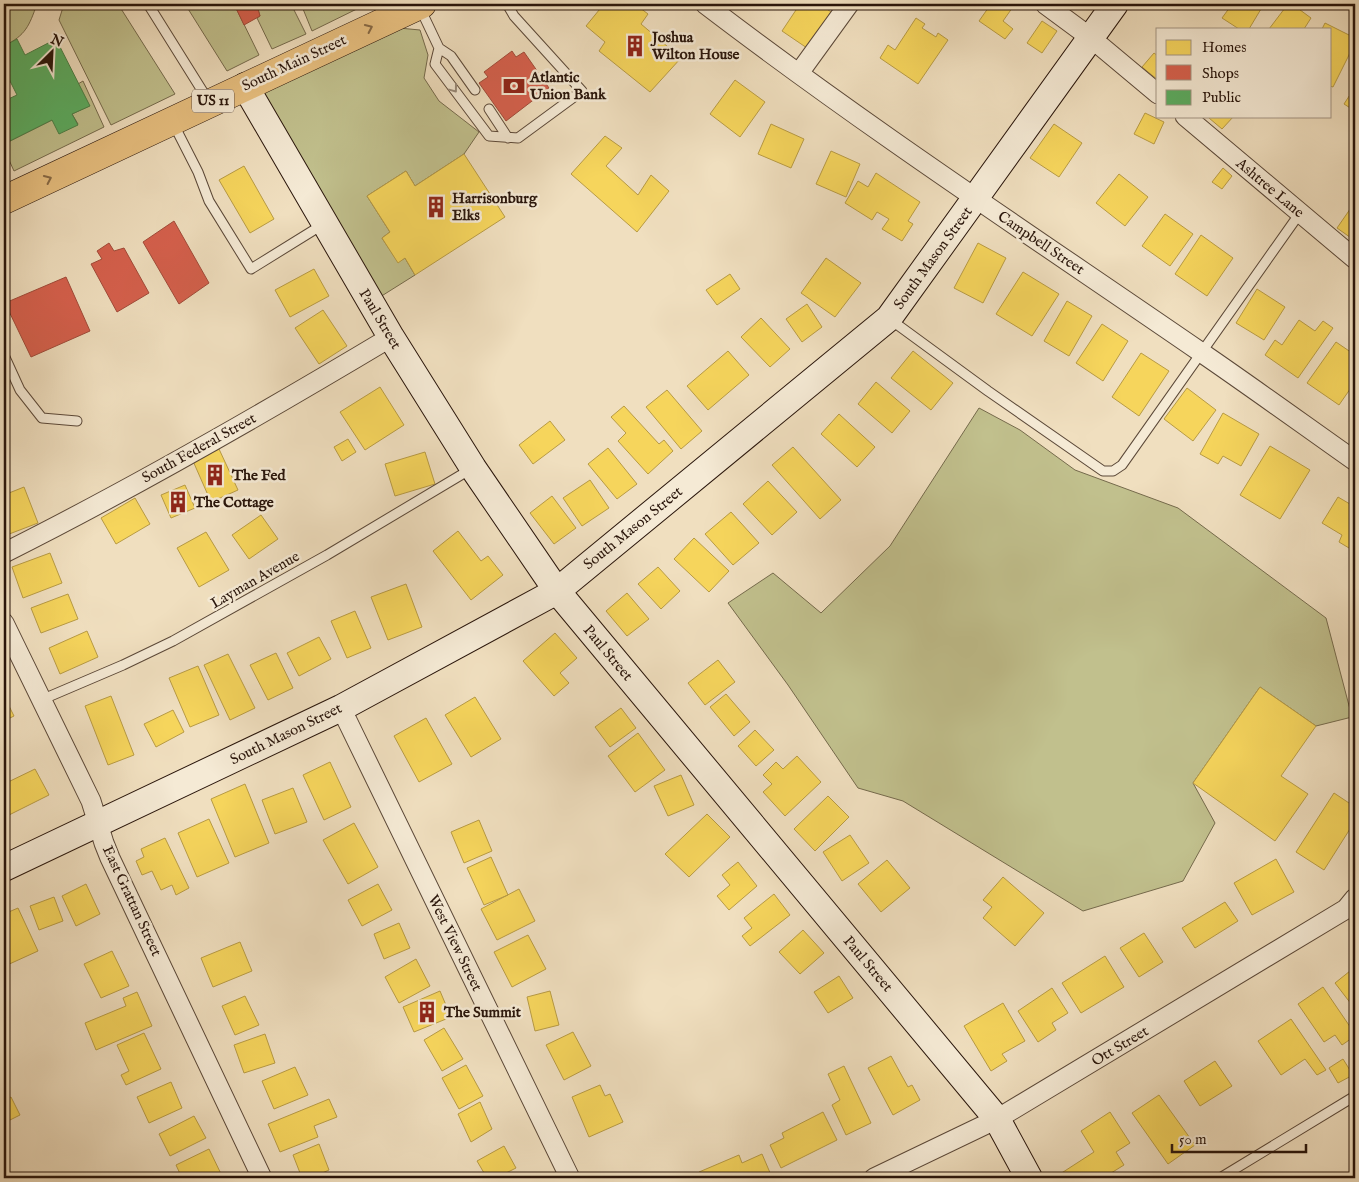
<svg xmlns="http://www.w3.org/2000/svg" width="1359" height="1182" viewBox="0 0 1359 1182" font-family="'IM FELL English',serif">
  <rect width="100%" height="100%" fill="#f0dfbf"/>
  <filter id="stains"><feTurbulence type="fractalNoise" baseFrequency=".004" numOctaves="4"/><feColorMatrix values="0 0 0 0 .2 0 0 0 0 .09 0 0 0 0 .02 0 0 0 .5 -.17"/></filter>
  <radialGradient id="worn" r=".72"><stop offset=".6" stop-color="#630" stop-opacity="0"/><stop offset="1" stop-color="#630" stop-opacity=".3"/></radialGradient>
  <path fill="#c1c08d" stroke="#756a4c" d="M4,4H37C29,26 26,35 4,46Z
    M64,4H118L175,94L111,125L59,20Z
    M185,4H234L259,55L227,71Z
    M269,4H279L282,9L292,6L306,34L272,49L257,18L260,16L258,9Z
    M301,4H367L312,31Z
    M399,28L420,30L428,55L424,78L439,101L479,132L464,154L415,186L406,171L367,196L390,232L382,238L398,262L405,258L415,275L380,297L259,94Z
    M83,81L104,127L14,171L4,149V144L52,120L78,124L72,114L89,106L78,84Z
    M979,408L1020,430L1075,470L1178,508L1326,618L1352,717L1316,726L1260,687L1193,783L1215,823L1183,881L1083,911L903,801L858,788L788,685L728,603L773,573L821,613L890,546Z"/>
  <path fill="#f6d55c" stroke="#b89b44" d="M604,4H635L648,14L641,24L681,58L650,92L599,51L605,42L586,26Z
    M800,4H820L831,12L807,48L782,31Z
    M991,4H1015L1003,21L1013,29L1005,39L979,21Z
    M1225,4H1264L1249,29H1239L1222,18L1230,7Z
    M1288,4H1292L1311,18L1304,29H1269Z
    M916,18L925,24L922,28L936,37L938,33L948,40L918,84L880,58L888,45L895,50Z
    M1042,21L1057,31L1042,53L1027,43Z
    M1325,23L1355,38V43L1333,87L1330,86V29H1322Z
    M1154,53L1158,56V80L1142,67Z
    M735,80L765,102L740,137L710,114Z
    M1355,87V111L1344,104Z
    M1145,113L1164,122L1154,144L1134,134Z
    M1211,116H1234L1222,129L1209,118Z
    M771,124L804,139L791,168L758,154Z
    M1054,124L1082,143L1059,177L1030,158Z
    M605,136L622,148L606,166L638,195L651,175L669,191L637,232L571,174Z
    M831,151L860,164L846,197L816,184Z
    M464,154L505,217L415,275L405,258L398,263L382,238L390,232L367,196L406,171L415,186Z
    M244,166L274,219L250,233L219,180Z
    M1223,168L1232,176L1222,189L1212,182Z
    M876,173L920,202L908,221L913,224L902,241L882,229L889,219L877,212L872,220L845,203L858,181L868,187Z
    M1119,174L1148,197L1125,226L1096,203Z
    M1355,202V239L1354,240L1337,228Z
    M1165,214L1193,234L1170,266L1142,246Z
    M1201,235L1233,258L1207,296L1175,274Z
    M978,243L1006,258L983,303L954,288Z
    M826,258L861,283L835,317L801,293Z
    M314,269L329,296L290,317L275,290Z
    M1023,272L1059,294L1032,336L996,314Z
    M730,274L740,289L717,305L706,290Z
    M1257,289L1285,307L1264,340L1236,323Z
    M1067,301L1092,316L1069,356L1044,341Z
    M807,304L822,327L802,342L786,319Z
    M323,310L347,346L319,364L295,328Z
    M761,318L790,349L770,367L741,337Z
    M1299,320L1315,331L1323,321L1333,328L1298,378L1265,355L1275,340L1282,345Z
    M1102,324L1128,341L1103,381L1076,363Z
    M1336,342L1355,355V382L1339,405L1307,383Z
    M728,351L749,375L708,410L687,386Z
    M913,351L953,383L931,410L891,378Z
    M1141,353L1169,371L1139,416L1112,397Z
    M876,382L910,411L892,433L858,404Z
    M380,387L404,425L365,450L340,412Z
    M1187,388L1216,410L1193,441L1164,419Z
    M667,390L702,431L681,449L646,407Z
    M624,406L659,444L664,440L673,451L648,474L618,441L626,433L611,417Z
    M1223,413L1259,434L1241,466L1223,456L1218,464L1200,454Z
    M839,414L875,447L857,467L821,434Z
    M550,421L565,440L533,464L519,445Z
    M348,439L356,452L342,461L334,447Z
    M1270,446L1310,470L1280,519L1240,495Z
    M793,447L841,500L820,519L772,465Z
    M608,448L637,484L617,499L588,464Z
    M219,449L238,490L211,502L193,461Z
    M425,452L435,484L395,496L385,464Z
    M4,468L8,475L4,478Z
    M590,480L609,508L582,526L563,498Z
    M768,481L797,512L772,535L743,504Z
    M185,485L195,508L171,518L161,495Z
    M24,487L38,523L4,536V495Z
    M552,496L576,528L554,544L530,513Z
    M1338,497L1355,507L1354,551L1339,542L1342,535L1322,523Z
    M135,498L150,524L116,544L101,518Z
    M731,512L759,543L733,565L705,534Z
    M261,515L278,539L249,559L232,535Z
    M458,531L481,561L488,556L503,575L471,600L433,551Z
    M206,532L229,570L199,587L177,548Z
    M694,538L729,571L709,592L674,559Z
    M50,553L62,583L23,598L12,567Z
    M658,567L680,591L661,609L638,584Z
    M406,584L422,627L388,640L371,597Z
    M627,593L649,619L627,636L606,611Z
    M68,594L78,619L41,633L31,608Z
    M355,611L371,648L347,658L331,621Z
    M87,631L98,657L60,674L49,648Z
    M555,633L577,658L560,673L569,683L554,696L523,661Z
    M319,637L331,659L299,676L287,653Z
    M276,653L293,688L268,700L250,665Z
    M228,654L255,708L230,720L204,665Z
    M718,660L735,682L705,705L688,683Z
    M198,666L219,715L190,727L169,678Z
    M1260,687L1316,726L1281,776L1308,794L1275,841L1193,783Z
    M726,694L750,722L734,736L710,707Z
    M4,696L14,716L4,721Z
    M111,696L134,755L108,765L85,706Z
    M475,697L501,739L471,757L445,715Z
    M621,708L636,728L610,747L595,727Z
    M173,710L184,732L156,747L144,724Z
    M426,718L452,764L419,782L394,736Z
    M755,730L774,750L756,766L738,746Z
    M638,733L665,770L635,792L608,756Z
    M797,756L821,782L785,816L763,792L772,784L763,775L776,762L783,769Z
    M330,762L351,807L324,820L303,775Z
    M35,769L49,795L7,816L4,811V784Z
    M681,775L694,805L668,816L654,786Z
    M245,784L269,843L235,857L211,799Z
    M293,788L307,822L275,834L262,800Z
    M1334,793L1355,807V821L1324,870L1296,852Z
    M828,796L849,817L815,851L794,829Z
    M707,814L730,837L689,877L665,854Z
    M209,819L229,863L197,877L178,833Z
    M479,820L492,851L464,863L451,832Z
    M354,823L378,867L348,884L323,840Z
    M850,835L869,863L842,881L823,852Z
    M165,838L189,888L176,895L172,885L161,890L152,871L142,875L136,861L144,857L141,849Z
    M491,857L508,895L484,905L467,868Z
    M1276,859L1294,892L1252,915L1234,883Z
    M887,860L910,888L881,912L858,884Z
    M738,862L757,886L729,910L717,896L730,885L722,875Z
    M1003,877L1044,913L1015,946L983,918L992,907L983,900Z
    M86,884L100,914L76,926L62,896Z
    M378,884L392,910L362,926L348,900Z
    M519,889L535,921L497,940L481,909Z
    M774,894L790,915L750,946L742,936L752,928L744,918Z
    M54,897L63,921L39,930L30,906Z
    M1225,902L1238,921L1195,948L1182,928Z
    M18,908L38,951L5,966L4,962V914Z
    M399,923L410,948L384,959L374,934Z
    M803,930L824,953L800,974L779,952Z
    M1144,933L1163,962L1139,977L1120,948Z
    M528,935L546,969L512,987L494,952Z
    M240,942L252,971L213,987L201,958Z
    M112,951L129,986L101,998L84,964Z
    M1105,956L1124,987L1081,1013L1062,983Z
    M416,959L430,986L399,1003L385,977Z
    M1355,967V1009L1335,983Z
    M839,976L853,998L828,1013L814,992Z
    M1323,987L1355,1034V1036L1342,1045L1335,1035L1324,1042L1298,1004Z
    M1052,988L1068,1013L1052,1023L1056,1030L1038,1042L1018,1011Z
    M440,991L451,1017L414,1032L403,1007Z
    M550,991L559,1025L535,1031L527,997Z
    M137,992L152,1026L96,1050L85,1023L126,1006L123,998Z
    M245,996L259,1025L235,1035L222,1006Z
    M1003,1003L1025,1041L1002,1054L1007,1061L991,1071L964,1026Z
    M1291,1019L1326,1070L1317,1075L1305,1059L1281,1075L1258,1041Z
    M444,1028L463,1059L442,1071L424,1040Z
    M573,1032L591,1066L564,1080L546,1045Z
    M144,1033L161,1069L126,1085L121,1075L129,1071L117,1045Z
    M265,1034L275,1063L244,1073L234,1045Z
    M891,1056L908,1087L912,1085L920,1100L893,1115L868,1068Z
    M1343,1059L1353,1075L1338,1083L1329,1068Z
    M1215,1061L1232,1086L1200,1106L1184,1081Z
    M466,1065L483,1096L459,1109L442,1078Z
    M844,1066L871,1123L846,1135L832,1105L840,1100L828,1074Z
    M295,1067L308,1095L274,1109L262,1081Z
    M171,1082L182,1108L149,1123L137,1097Z
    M600,1085L605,1096L610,1094L623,1122L589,1137L572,1097Z
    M1159,1095L1195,1145L1168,1164L1132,1113Z
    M11,1097L20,1115L4,1123V1100Z
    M329,1099L337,1117L314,1126L318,1137L280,1152L268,1124Z
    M480,1102L492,1129L471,1142L458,1114Z
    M823,1112L837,1140L781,1168L770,1145L784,1138L782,1133Z
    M1110,1112L1130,1143L1116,1152L1124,1165L1103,1178H1063L1060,1174L1094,1152L1081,1131Z
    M194,1116L206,1138L170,1156L159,1134Z
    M319,1144L329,1170L311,1178H302L293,1155Z
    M504,1146L516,1168L496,1178H487L477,1161Z
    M209,1149L223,1178H182L176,1165Z
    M762,1154L771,1175L764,1178H702L699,1172L739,1155L742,1163Z"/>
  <path fill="#d6604d" stroke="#a24a39" d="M234,4H269L258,9L260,16L244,25Z
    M279,4H290L282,9Z
    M512,51L516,57L524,52L549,88L506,121L479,83L488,77L484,72Z
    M174,221L209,283L179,304L143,242Z
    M109,243L114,251L124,248L149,293L117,312L91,264L102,259L97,251Z
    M66,277L90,331L31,357L5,303Z"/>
  <path fill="#5aae61" stroke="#4b8047" d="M17,39L25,55L56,39L90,106L72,114L78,125L59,134L52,120L4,144V101L17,95L4,69V46Z"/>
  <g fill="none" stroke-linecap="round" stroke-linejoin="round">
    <g stroke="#5b4838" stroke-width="11">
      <path id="lane" d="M148,4L208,100
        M420,8L439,48L451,56L475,90
        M439,48L435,64L489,136L518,138L582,91L514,16L507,4
        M489,109L508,138
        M173,123L198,172L209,201L251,269L322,225
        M891,320L988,391L1103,471H1113L1122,465L1300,213
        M4,355L20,390L42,418L77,421
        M41,700L123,665L173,641L327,555L471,469
        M1220,1178L1355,1096"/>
    </g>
    <g stroke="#5b4838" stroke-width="21">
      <path id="street" d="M705,4C866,127 1035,238 1202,353C1253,388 1304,425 1355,461
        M1045,4L1091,38L1158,94
        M799,73L849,4
        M1185,116L1355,259
        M4,553C136,487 264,413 391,337
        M4,623L91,801L104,843L110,858L262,1178
        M341,708L570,1178
        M874,1178L997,1119L1346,909L1355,898"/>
    </g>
    <g stroke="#29150b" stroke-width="28">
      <path id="secondary" d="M245,86L391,337L473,468L557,591L997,1119L1029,1178
        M4,868L341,708L557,591L889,318L1115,4"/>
    </g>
    <g stroke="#29150b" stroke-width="29">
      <path id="primary" d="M4,200L422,4"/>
    </g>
    <use href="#lane" stroke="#f5ead5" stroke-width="9"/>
    <use href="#street" stroke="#f5ead5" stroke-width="19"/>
    <use href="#secondary" stroke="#f5ead5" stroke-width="26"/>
    <use href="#primary" stroke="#e8c080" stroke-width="28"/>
  </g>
  <defs><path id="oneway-chevron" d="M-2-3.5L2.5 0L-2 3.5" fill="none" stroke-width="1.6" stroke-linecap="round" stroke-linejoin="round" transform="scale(1.25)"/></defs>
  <g stroke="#886a46">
    <use href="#oneway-chevron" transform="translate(369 28) rotate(-25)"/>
    <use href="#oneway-chevron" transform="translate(48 179) rotate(-25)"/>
  </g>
  <use stroke="#998a7a" href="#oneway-chevron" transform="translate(454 89) rotate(53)"/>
  <defs>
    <g id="building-bare" transform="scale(1.725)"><path d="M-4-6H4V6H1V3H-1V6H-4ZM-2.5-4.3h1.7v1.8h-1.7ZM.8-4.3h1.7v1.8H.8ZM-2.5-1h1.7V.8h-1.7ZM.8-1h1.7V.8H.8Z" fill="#8f2418" stroke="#f5ead5" stroke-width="2.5" paint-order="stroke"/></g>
    <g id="bank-bare" transform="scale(1.725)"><path d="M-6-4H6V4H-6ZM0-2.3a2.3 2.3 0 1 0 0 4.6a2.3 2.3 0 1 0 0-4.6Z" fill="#8f2418" stroke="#f5ead5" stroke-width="2.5" paint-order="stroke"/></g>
  </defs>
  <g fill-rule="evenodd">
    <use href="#building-bare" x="635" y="46"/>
    <use href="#bank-bare" x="514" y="86"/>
    <use href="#building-bare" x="436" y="207"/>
    <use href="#building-bare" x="215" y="475"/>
    <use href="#building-bare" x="178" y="502"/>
    <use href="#building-bare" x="427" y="1012"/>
  </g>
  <g text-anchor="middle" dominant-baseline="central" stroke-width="5" stroke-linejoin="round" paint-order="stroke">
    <rect fill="#f5ead5" stroke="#665548" stroke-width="1" x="192" y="89.5" width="42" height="23" rx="4"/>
    <g font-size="14" font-weight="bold" fill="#29150b">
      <text x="213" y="101">US 11</text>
    </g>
    <g font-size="15" font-weight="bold" fill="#29150b" stroke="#f5ead5" text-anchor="start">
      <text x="652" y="37">Joshua<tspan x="652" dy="17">Wilton House</tspan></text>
      <text x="530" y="77">Atlantic<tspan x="530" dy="17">Union Bank</tspan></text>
      <text x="452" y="198">Harrisonburg<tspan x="452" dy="17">Elks</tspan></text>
      <text x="232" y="475">The Fed</text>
      <text x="194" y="502">The Cottage</text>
      <text x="444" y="1012">The Summit</text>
    </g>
    <g font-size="15" fill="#29150b" stroke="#f5ead5">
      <text transform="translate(294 63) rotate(-25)">South Main Street</text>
      <text transform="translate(1270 188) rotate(40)">Ashtree Lane</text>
      <text transform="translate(1041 243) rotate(34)">Campbell Street</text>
      <text transform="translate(933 258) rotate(-54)">South Mason Street</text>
      <text transform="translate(380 319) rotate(59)">Paul Street</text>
      <text transform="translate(199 448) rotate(-29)">South Federal Street</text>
      <text transform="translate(633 528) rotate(-39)">South Mason Street</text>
      <text transform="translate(255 580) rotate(-30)">Layman Avenue</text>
      <text transform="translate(608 653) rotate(50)">Paul Street</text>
      <text transform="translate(286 734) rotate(-26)">South Mason Street</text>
      <text transform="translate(132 901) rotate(65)">East Grattan Street</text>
      <text transform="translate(455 943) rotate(64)">West View Street</text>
      <text transform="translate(868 964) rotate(50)">Paul Street</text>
      <text transform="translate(1120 1046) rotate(-31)">Ott Street</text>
    </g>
  </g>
  <rect width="1359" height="1182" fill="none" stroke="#f0dfbf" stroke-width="20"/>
  <rect x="5" y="5" width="1349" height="1172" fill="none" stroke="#29150b" stroke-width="2.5"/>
  <rect x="10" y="10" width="1339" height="1162" fill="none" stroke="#29150b"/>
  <rect x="1156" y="28" width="175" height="90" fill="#f5ead5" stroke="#a39584"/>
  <rect x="1166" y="40" width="25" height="15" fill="#f6d55c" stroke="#a39584"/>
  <text x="1202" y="52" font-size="15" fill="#29150b">Homes</text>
  <rect x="1166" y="65" width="25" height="15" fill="#d6604d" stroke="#a39584"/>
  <text x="1202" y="78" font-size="15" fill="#29150b">Shops</text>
  <rect x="1166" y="90" width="25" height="15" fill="#5aae61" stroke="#a39584"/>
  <text x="1202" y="102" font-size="15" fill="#29150b">Public</text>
  <g transform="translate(52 52) rotate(24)" stroke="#f5ead5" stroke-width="4" paint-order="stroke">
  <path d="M0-4L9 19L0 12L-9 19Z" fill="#29150b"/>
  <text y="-8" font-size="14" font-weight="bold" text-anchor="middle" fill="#29150b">N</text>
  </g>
  <path d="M1172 1144v8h134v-8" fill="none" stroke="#29150b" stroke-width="2.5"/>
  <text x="1179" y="1144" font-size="15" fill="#29150b" stroke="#f5ead5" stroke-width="4" paint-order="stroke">50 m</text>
  <rect width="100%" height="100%" filter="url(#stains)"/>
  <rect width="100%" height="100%" fill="url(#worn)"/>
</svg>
